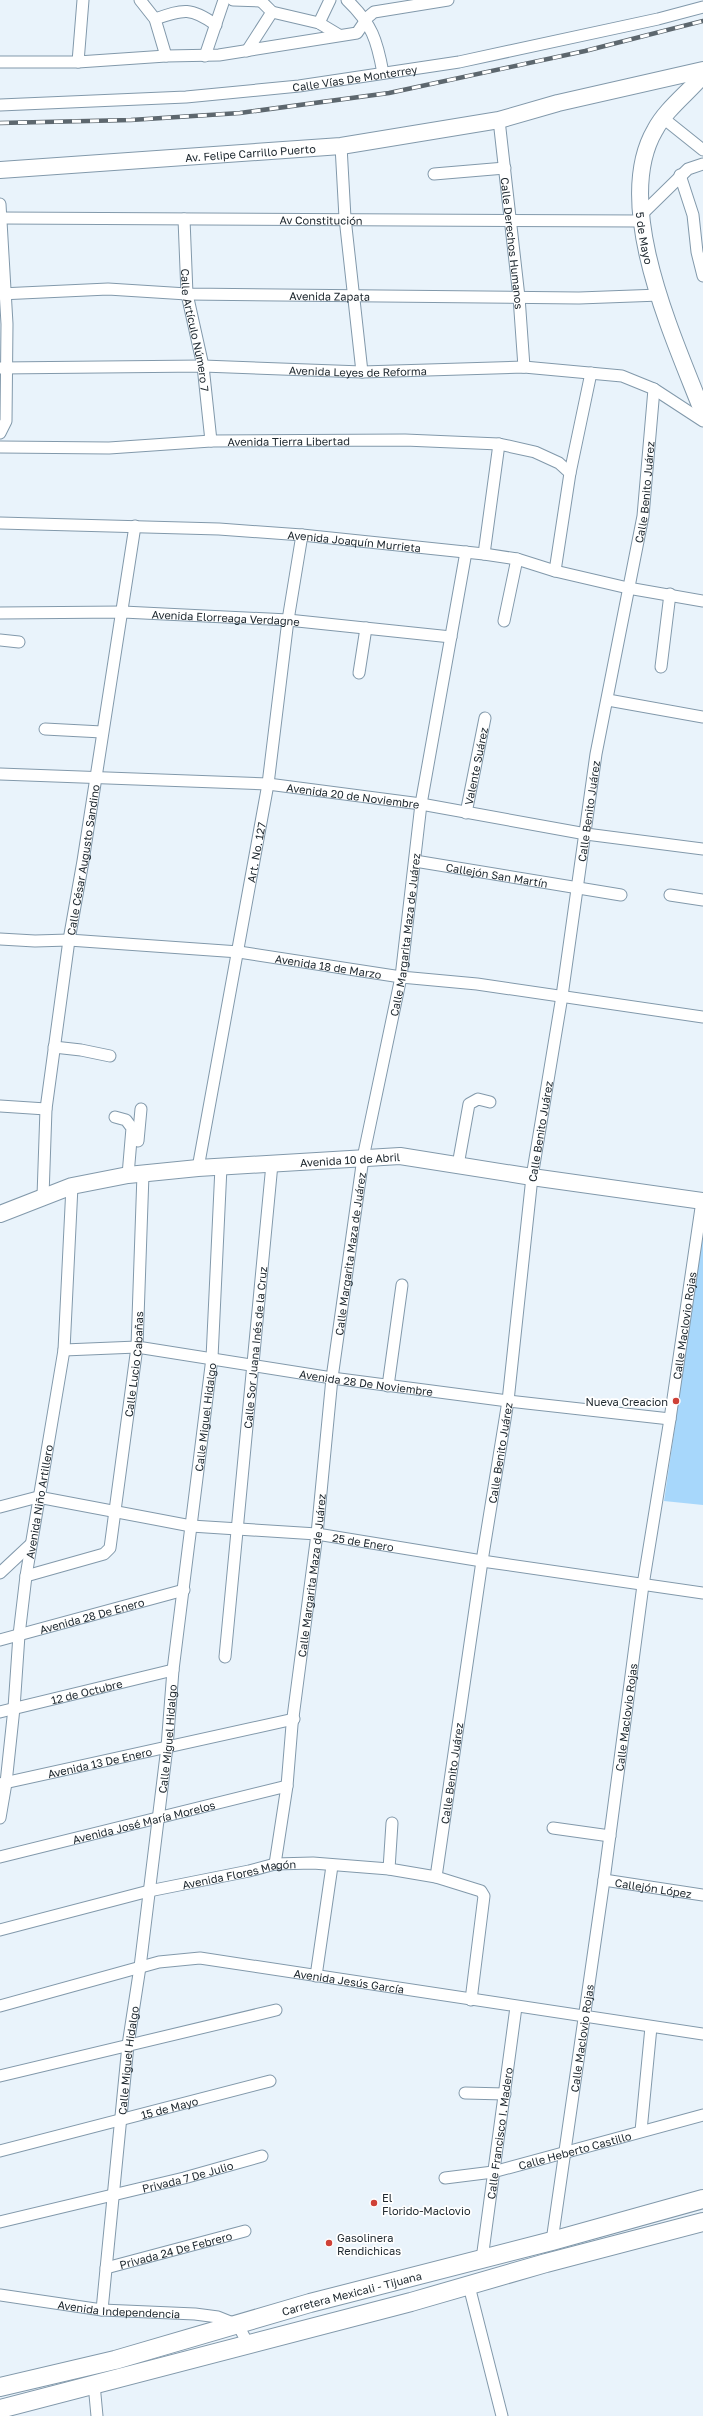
<svg xmlns="http://www.w3.org/2000/svg" width="703" height="2416" viewBox="0 0 703 2416" font-family="'Golos Text',sans-serif">
  <rect width="100%" height="100%" fill="#e9f3fb"/>
  <path fill="#a7d7fb" d="M703,1235V1505L664,1501Z"/>
  <g fill="none" stroke-linecap="round" stroke-linejoin="round">
    <g stroke="#8299ab" stroke-width="13">
      <g id="street">
        <path d="M140,0L155,19L166,56"/>
        <path d="M233,0L260,1"/>
        <path d="M260,0L272,12L319,23L339,35"/>
        <path d="M347,0C372,24 377,40 383,73"/>
        <path d="M155,19C184,9 191,7 216,25"/>
        <path d="M319,23L330,0"/>
        <path d="M247,51L272,12"/>
        <path d="M205,56L224,0"/>
        <path d="M0,62H78L166,56L219,55L357,33L368,17L374,12L448,0"/>
        <path d="M78,62L83,0"/>
        <path id="s1" d="M0,105L186,97L299,86L459,62L658,19L703,7"/>
        <path d="M663,118L703,150"/>
        <path id="s2" d="M499,120L519,297L524,367"/>
        <path d="M341,146L345,218L362,372"/>
        <path d="M434,174L505,168"/>
        <path d="M680,175L693,215L697,252L703,276"/>
        <path d="M0,204L7,324L6,421L0,433"/>
        <path d="M641,215L688,169L703,164"/>
        <path id="s3" d="M0,218L641,221"/>
        <path id="s4" d="M184,219L187,294L203,366L211,441"/>
        <path id="s5" d="M0,294L108,289L187,294L579,298L660,295"/>
        <path id="s6" d="M0,368L203,366L362,372L524,367L622,376L654,389L703,421"/>
        <path id="s7" d="M0,447L109,448L211,441L405,440L499,444L535,452L559,463L570,473"/>
        <path id="s8" d="M0,523L219,529L302,535L484,554L517,559L555,571L628,588L703,601"/>
        <path d="M484,554L499,444"/>
        <path d="M555,571L570,473L591,373"/>
        <path id="s9" d="M0,613L123,612L288,620L451,637"/>
        <path d="M504,621L517,559"/>
        <path d="M0,640L19,642"/>
        <path d="M661,667L670,594"/>
        <path d="M359,673L366,628"/>
        <path d="M608,700L703,717"/>
        <path d="M45,729L102,732"/>
        <path id="s10" d="M0,774L268,784L421,804L586,834L703,849"/>
        <path id="s11" d="M466,813L485,718"/>
        <path id="s12" d="M415,861L621,895"/>
        <path d="M670,895L703,900"/>
        <path id="s13" d="M0,939L35,941L69,940L239,952L401,977L477,984L703,1017"/>
        <path d="M54,1047L81,1050L110,1056"/>
        <path d="M0,1106L46,1109"/>
        <path d="M115,1117L126,1120L132,1128L128,1175"/>
        <path d="M138,1141L141,1109"/>
        <path d="M458,1165L469,1104L478,1099L490,1102"/>
        <path id="s14" d="M198,1168L268,784L288,620L302,535"/>
        <path id="s15" d="M43,1196L46,1109L69,940L83,861L135,526"/>
        <path id="s16" d="M64,1350L137,1347L332,1378L508,1401L670,1419"/>
        <path d="M388,1386L402,1285"/>
        <path id="s17" d="M0,1507L38,1497L191,1526L317,1534L482,1561L703,1593"/>
        <path d="M0,1573L31,1544"/>
        <path id="s18" d="M26,1576L104,1554L110,1548L137,1347L143,1174"/>
        <path id="s19" d="M0,1640L184,1590"/>
        <path id="s20" d="M225,1657L272,1164"/>
        <path id="s21" d="M0,1712L173,1670"/>
        <path id="s22" d="M0,1784L294,1719"/>
        <path id="s23" d="M0,1818L6,1783L14,1708L19,1635L26,1576L64,1350L72,1186"/>
        <path d="M553,1828L610,1836"/>
        <path id="s24" d="M0,1857L287,1786"/>
        <path id="s25" d="M275,1864L287,1786L292,1725L317,1534L332,1378L363,1158L401,977L421,804L466,552"/>
        <path d="M389,1869L392,1823"/>
        <path id="s26" d="M436,1877L482,1561L508,1401L532,1177L562,996L596,754L643,516L654,389"/>
        <path id="s27" d="M604,1880L703,1895"/>
        <path id="s28" d="M0,1930L149,1891L249,1871L275,1864L313,1863L389,1869L436,1877L481,1891L484,1896L471,2000"/>
        <path d="M316,1976L332,1866"/>
        <path id="s29" d="M0,2006L159,1962L200,1958L703,2034"/>
        <path d="M0,2076L276,2010"/>
        <path d="M465,2093L505,2094"/>
        <path d="M641,2131L651,2027"/>
        <path id="s30" d="M0,2151L270,2081"/>
        <path id="s31" d="M445,2178L493,2172L703,2115"/>
        <path id="s32" d="M0,2222L184,2178L262,2156"/>
        <path id="s33" d="M552,2241L604,1880L643,1585L670,1419L702,1201"/>
        <path id="s34" d="M482,2259L516,2007"/>
        <path id="s35" d="M106,2268L245,2231"/>
        <path d="M469,2286L502,2416"/>
        <path id="s36" d="M0,2295L102,2310L195,2314L218,2317L238,2325L248,2344"/>
        <path id="s37" d="M102,2310L128,2045L140,1967L167,1747L173,1670L212,1358L221,1167"/>
        <path d="M94,2384L97,2416"/>
      </g>
    </g>
    <g stroke="#8299ab" stroke-width="18">
      <g id="secondary">
        <path id="s38" d="M703,75C688,93 666,109 655,130C611,205 675,340 703,413"/>
        <path id="s39" d="M0,170L341,146L499,120L558,103L703,70"/>
        <path id="s40" d="M0,1214L72,1186L128,1175L198,1168L400,1156L532,1177L703,1201"/>
      </g>
    </g>
    <g stroke="#8299ab" stroke-width="20">
      <g id="primary">
        <path id="s41" d="M0,2387L115,2360L310,2303L552,2241L703,2199"/>
        <path d="M0,2409L411,2302L546,2263L703,2222"/>
      </g>
    </g>
    <use href="#street" stroke="#fff" stroke-width="11"/>
    <use href="#secondary" stroke="#fff" stroke-width="16"/>
    <use href="#primary" stroke="#fff" stroke-width="18"/>
    <g stroke="#5d676e" stroke-width="4.5">
      <path id="rail" d="M0,123L131,120L240,113L389,93L585,51L703,21"/>
    </g>
    <use href="#rail" stroke="#fff" stroke-width="3" stroke-dasharray="9" stroke-linecap="butt"/>
  </g>
  <g fill="#cf4137" stroke="#fff" stroke-width="1.5">
    <circle cx="676" cy="1401" r="4"/>
    <circle cx="374" cy="2203" r="4"/>
    <circle cx="329" cy="2243" r="4"/>
  </g>
  <g text-anchor="middle" dominant-baseline="central" stroke-width="3.5" stroke-linejoin="round" paint-order="stroke">
    <g font-size="11" fill="#202a31" stroke="#fff">
      <text stroke="none"><textPath href="#s1" startOffset="356">Calle Vías De Monterrey</textPath></text>
      <text stroke="none"><textPath href="#s39" startOffset="251">Av. Felipe Carrillo Puerto</textPath></text>
      <text stroke="none"><textPath href="#s3" startOffset="321">Av Constitución</textPath></text>
      <text stroke="none"><textPath href="#s38" startOffset="184">5 de Mayo</textPath></text>
      <text stroke="none"><textPath href="#s2" startOffset="124">Calle Derechos Humanos</textPath></text>
      <text stroke="none"><textPath href="#s5" startOffset="330">Avenida Zapata</textPath></text>
      <text stroke="none"><textPath href="#s4" startOffset="112">Calle Artículo Número 7</textPath></text>
      <text stroke="none"><textPath href="#s6" startOffset="358">Avenida Leyes de Reforma</textPath></text>
      <text stroke="none"><textPath href="#s7" startOffset="289">Avenida Tierra Libertad</textPath></text>
      <text stroke="none"><textPath href="#s26" startOffset="1401">Calle Benito Juárez</textPath></text>
      <text stroke="none"><textPath href="#s8" startOffset="355">Avenida Joaquín Murrieta</textPath></text>
      <text stroke="none"><textPath href="#s9" startOffset="226">Avenida Elorreaga Verdagne</textPath></text>
      <text stroke="none"><textPath href="#s11" startOffset="48">Valente Suárez</textPath></text>
      <text stroke="none"><textPath href="#s10" startOffset="354">Avenida 20 de Noviembre</textPath></text>
      <text stroke="none"><textPath href="#s26" startOffset="1077">Calle Benito Juárez</textPath></text>
      <text stroke="none"><textPath href="#s14" startOffset="321">Art. No. 127</textPath></text>
      <text stroke="none"><textPath href="#s15" startOffset="339">Calle César Augusto Sandino</textPath></text>
      <text stroke="none"><textPath href="#s12" startOffset="83">Callejón San Martín</textPath></text>
      <text stroke="none"><textPath href="#s25" startOffset="939">Calle Margarita Maza de Juárez</textPath></text>
      <text stroke="none"><textPath href="#s13" startOffset="330">Avenida 18 de Marzo</textPath></text>
      <text stroke="none"><textPath href="#s26" startOffset="753">Calle Benito Juárez</textPath></text>
      <text stroke="none"><textPath href="#s40" startOffset="357">Avenida 10 de Abril</textPath></text>
      <text stroke="none"><textPath href="#s25" startOffset="615">Calle Margarita Maza de Juárez</textPath></text>
      <text stroke="none"><textPath href="#s33" startOffset="925">Calle Maclovio Rojas</textPath></text>
      <text stroke="none"><textPath href="#s20" startOffset="311">Calle Sor Juana Inés de la Cruz</textPath></text>
      <text stroke="none"><textPath href="#s18" startOffset="275">Calle Lucio Cabañas</textPath></text>
      <text stroke="none"><textPath href="#s16" startOffset="305">Avenida 28 De Noviembre</textPath></text>
      <text stroke="none"><textPath href="#s37" startOffset="899">Calle Miguel Hidalgo</textPath></text>
      <text stroke="none"><textPath href="#s26" startOffset="429">Calle Benito Juárez</textPath></text>
      <text stroke="none"><textPath href="#s23" startOffset="319">Avenida Niño Artillero</textPath></text>
      <text stroke="none"><textPath href="#s17" startOffset="368">25 de Enero</textPath></text>
      <text stroke="none"><textPath href="#s25" startOffset="291">Calle Margarita Maza de Juárez</textPath></text>
      <text stroke="none"><textPath href="#s19" startOffset="95">Avenida 28 De Enero</textPath></text>
      <text stroke="none"><textPath href="#s21" startOffset="89">12 de Octubre</textPath></text>
      <text stroke="none"><textPath href="#s33" startOffset="529">Calle Maclovio Rojas</textPath></text>
      <text stroke="none"><textPath href="#s37" startOffset="575">Calle Miguel Hidalgo</textPath></text>
      <text stroke="none"><textPath href="#s22" startOffset="102">Avenida 13 De Enero</textPath></text>
      <text stroke="none"><textPath href="#s26" startOffset="105">Calle Benito Juárez</textPath></text>
      <text stroke="none"><textPath href="#s24" startOffset="148">Avenida José María Morelos</textPath></text>
      <text stroke="none"><textPath href="#s28" startOffset="246">Avenida Flores Magón</textPath></text>
      <text stroke="none"><textPath href="#s27" startOffset="50">Callejón López</textPath></text>
      <text stroke="none"><textPath href="#s29" startOffset="357">Avenida Jesús García</textPath></text>
      <text stroke="none"><textPath href="#s33" startOffset="205">Calle Maclovio Rojas</textPath></text>
      <text stroke="none"><textPath href="#s37" startOffset="251">Calle Miguel Hidalgo</textPath></text>
      <text stroke="none"><textPath href="#s30" startOffset="175">15 de Mayo</textPath></text>
      <text stroke="none"><textPath href="#s34" startOffset="127">Calle Francisco I. Madero</textPath></text>
      <text stroke="none"><textPath href="#s31" startOffset="133">Calle Heberto Castillo</textPath></text>
      <text stroke="none"><textPath href="#s32" startOffset="193">Privada 7 De Julio</textPath></text>
      <text stroke="none"><textPath href="#s35" startOffset="72">Privada 24 De Febrero</textPath></text>
      <text stroke="none"><textPath href="#s41" startOffset="364">Carretera Mexicali - Tijuana</textPath></text>
      <text stroke="none"><textPath href="#s36" startOffset="120">Avenida Independencia</textPath></text>
    </g>
    <g font-size="11" fill="#202a31" stroke="#fff" text-anchor="start">
      <text x="668" y="1401" text-anchor="end">Nueva Creacion</text>
      <text x="382" y="2197">El<tspan x="382" dy="13">Florido-Maclovio</tspan></text>
      <text x="337" y="2237">Gasolinera<tspan x="337" dy="13">Rendichicas</tspan></text>
    </g>
  </g>
</svg>
